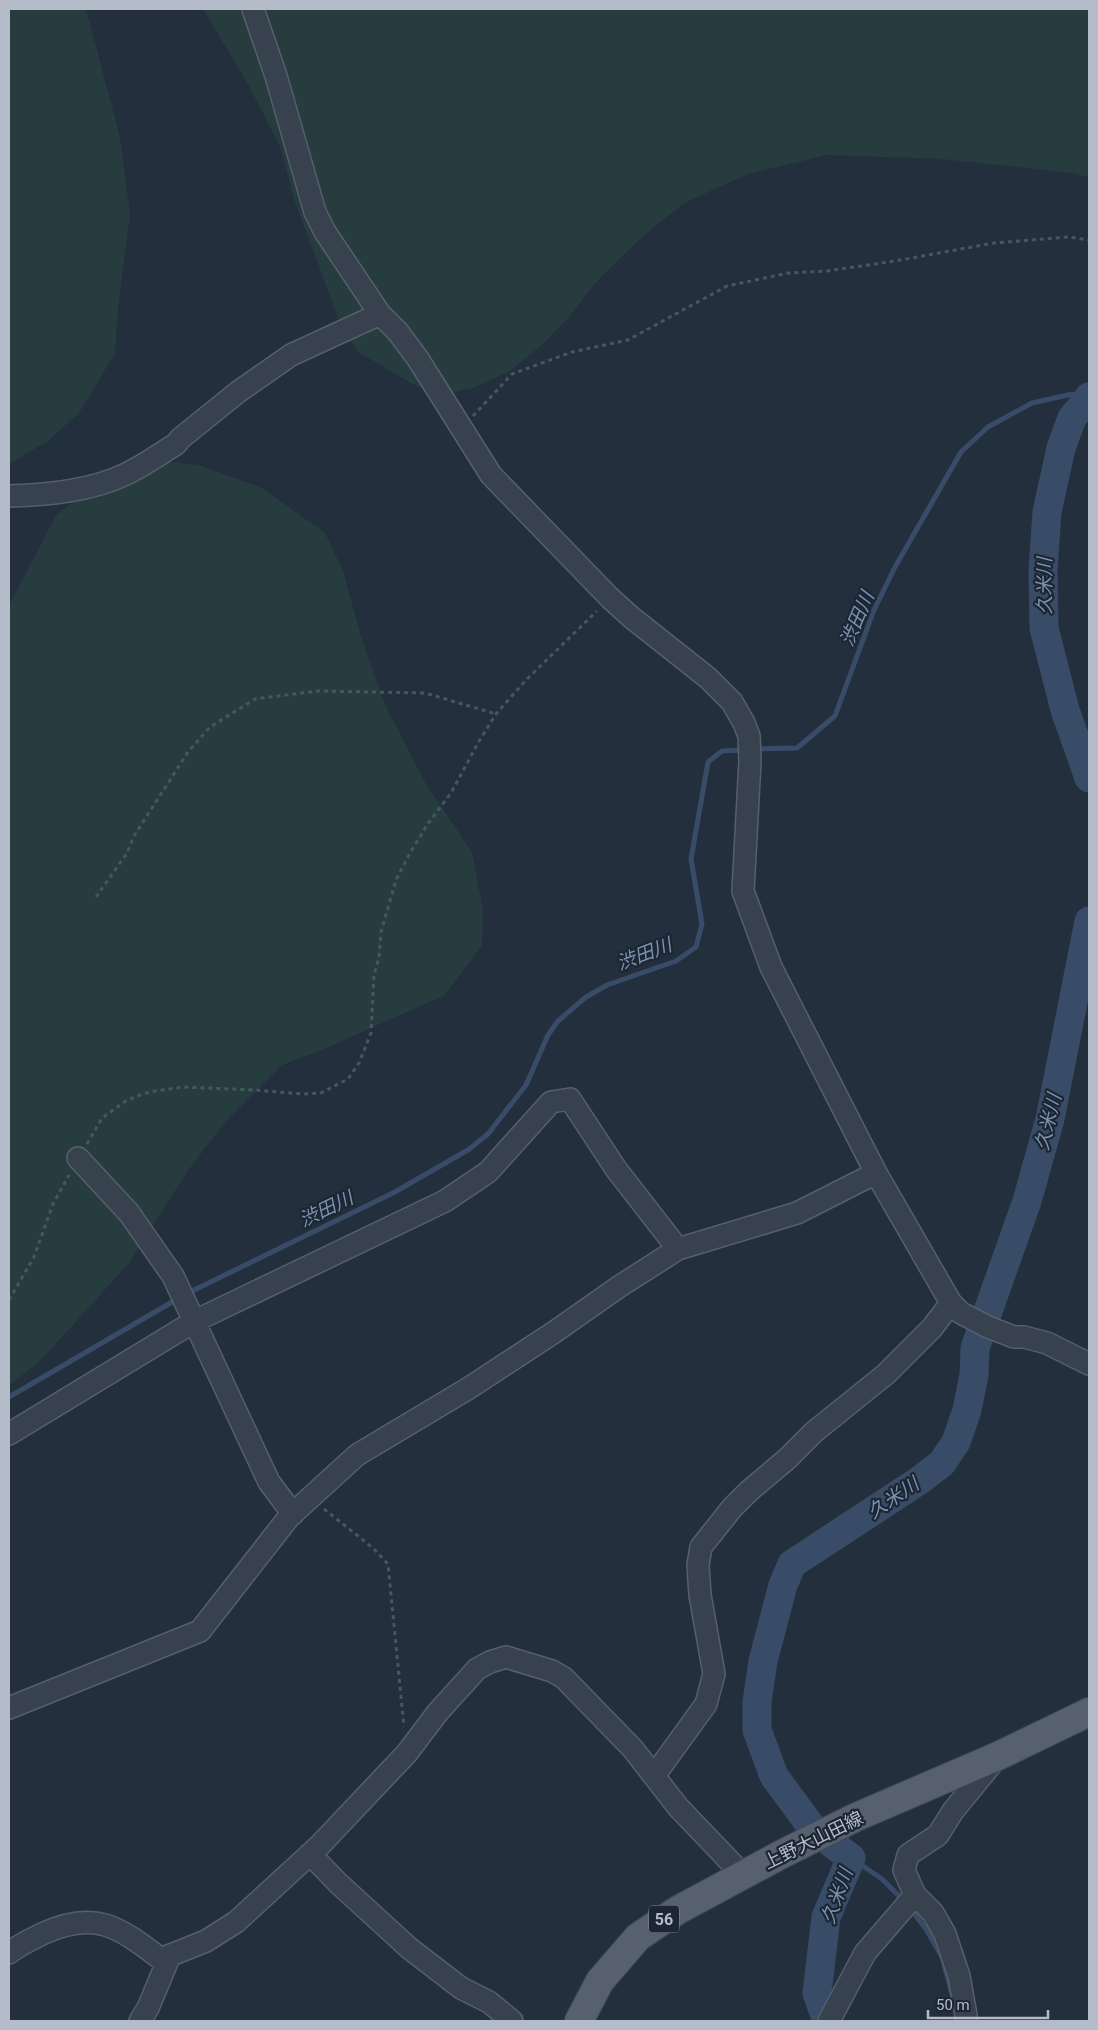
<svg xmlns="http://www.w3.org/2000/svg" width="1098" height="2030" viewBox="0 0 1098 2030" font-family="Roboto,'Noto Sans JP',sans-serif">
  <rect width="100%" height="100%" fill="#242f3e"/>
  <path fill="#263c3f" d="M9,9H86L120,137L130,214L118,308L115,353L79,413L48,441L9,464Z
    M203,9H1089V177L1072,173L942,159L827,155L748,174L684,203L642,237L598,280L568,318L543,344L510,371L473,388L444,394L418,387L358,352L342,328L294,199L281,149L248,84Z
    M145,459L199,465L262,488L325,533L343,571L361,636L384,703L426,784L472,852L483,911L482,945L445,995L324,1049L282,1065L224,1123L187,1172L129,1263L42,1359L9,1386V606L55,517L98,479Z"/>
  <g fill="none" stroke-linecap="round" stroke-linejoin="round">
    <path stroke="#394c67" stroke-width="5" d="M755,749L797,748L835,716L874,610L895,567L961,452L988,427L1032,403L1072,394L1086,399
      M186,1294L393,1193L468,1150L488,1134L526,1085L548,1035L558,1021L586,997L607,985L676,961L696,947L702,924L691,859L708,762L722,751L744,750
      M9,1397L179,1298
      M851,1858L882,1879L903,1900
      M910,1908L926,1929L942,1957L952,1994"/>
    <path stroke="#394c67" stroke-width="29" d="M1089,397L1072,418L1061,448L1047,512L1043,570L1044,628L1065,710L1089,778
      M827,2021L817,1993L826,1917L851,1858L813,1829L774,1776L757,1730V1702L763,1661L783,1585L792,1564L920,1480L942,1463L956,1442L967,1410L974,1375L975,1348L1027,1201L1050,1119L1089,921"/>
    <g stroke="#565f6c" stroke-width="24">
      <path id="minor" d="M253,9L276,76L315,212L325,232L380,314L398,332L418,359L491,475L610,598L631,617L708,678L732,702L744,723L749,736L750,761L743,891L771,967L876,1173L951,1303L961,1313L988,1327L1014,1337H1024L1047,1343L1089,1364
        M9,496C48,495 91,491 126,474C143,466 160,454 176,444L181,438L238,392L291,355L380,314
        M78,1158L129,1213L173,1276L269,1482L293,1514
        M9,1434L195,1321L445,1201L488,1172L551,1102L570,1099L616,1169L678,1249
        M9,1708L200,1631L289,1517L357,1455L469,1388L553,1333L620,1286L678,1249L797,1213L876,1173
        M654,1776L706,1704L714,1674L700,1595L698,1565L701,1547L732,1508L749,1491L787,1459L814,1432L886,1374L932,1328L951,1303
        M310,1854L338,1883L409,1948L461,1988L489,2002L512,2021
        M9,1953C19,1945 30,1940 42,1934C95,1909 119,1927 161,1959L206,1941L236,1922L320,1845L407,1753L438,1712L477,1669L490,1662L506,1657L552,1671L564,1678L633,1749L678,1807L743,1875
        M140,2021L148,2008L170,1955
        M829,2021L865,1953L915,1895
        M967,2021L959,1976L945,1934L933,1913L915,1895L904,1870L908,1855L938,1835L953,1811L998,1756"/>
    </g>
    <g stroke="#414a57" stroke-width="30">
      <path id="major" d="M579,2021L600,1981L638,1937L678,1910L782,1854L854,1818L998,1756L1089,1712"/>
    </g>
    <path stroke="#44595c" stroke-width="3" stroke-dasharray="4 4" stroke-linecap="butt" d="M473,416L512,374L572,352L628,340L727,286L788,273L827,271L895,261L994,243L1068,237L1089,240
      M96,897L127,853L134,836L188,752L210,727L255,699L318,691L425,693L496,714
      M87,1144L102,1118L127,1100L149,1092L183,1087L255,1090L302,1094L321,1093L348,1079L359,1063L371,1033L374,975L379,957L381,932L396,880L410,853L427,825L451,793L478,743L496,714L527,679L597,611
      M9,1300L34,1257L53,1204L69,1175
      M324,1509L373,1548L388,1564L404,1727"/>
    <use href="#minor" stroke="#38414e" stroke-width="21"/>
    <use href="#major" stroke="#56606e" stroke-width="28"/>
  </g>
  <g text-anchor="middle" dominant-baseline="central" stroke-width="4.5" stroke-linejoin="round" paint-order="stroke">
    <rect fill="#1d2633" stroke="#878f9c" stroke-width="1" x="649" y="1905.5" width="30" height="27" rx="4"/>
    <g font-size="16" font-weight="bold" fill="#b4bcc9">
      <text x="664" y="1919">56</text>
    </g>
    <g font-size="18" fill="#b4bcc9" stroke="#1d2633">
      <text transform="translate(813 1840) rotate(-26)">上野大山田線</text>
    </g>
    <g font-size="19" font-style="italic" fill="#7c92b1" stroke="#1d2633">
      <text transform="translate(1044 586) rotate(-90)">久米川</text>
      <text transform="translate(857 619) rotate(-67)">渋田川</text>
      <text transform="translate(644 954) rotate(-21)">渋田川</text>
      <text transform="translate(1048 1122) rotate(-76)">久米川</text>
      <text transform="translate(326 1209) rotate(-26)">渋田川</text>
      <text transform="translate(893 1498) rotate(-34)">久米川</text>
      <text transform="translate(837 1896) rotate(-70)">久米川</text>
    </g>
  </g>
  <rect width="1098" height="2030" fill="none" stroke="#b4bcc9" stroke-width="20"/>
  <path d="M928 2010v8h120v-8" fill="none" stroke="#b4bcc9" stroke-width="2.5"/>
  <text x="936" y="2010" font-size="15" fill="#b4bcc9" stroke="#1d2633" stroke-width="4" paint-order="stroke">50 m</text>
</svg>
